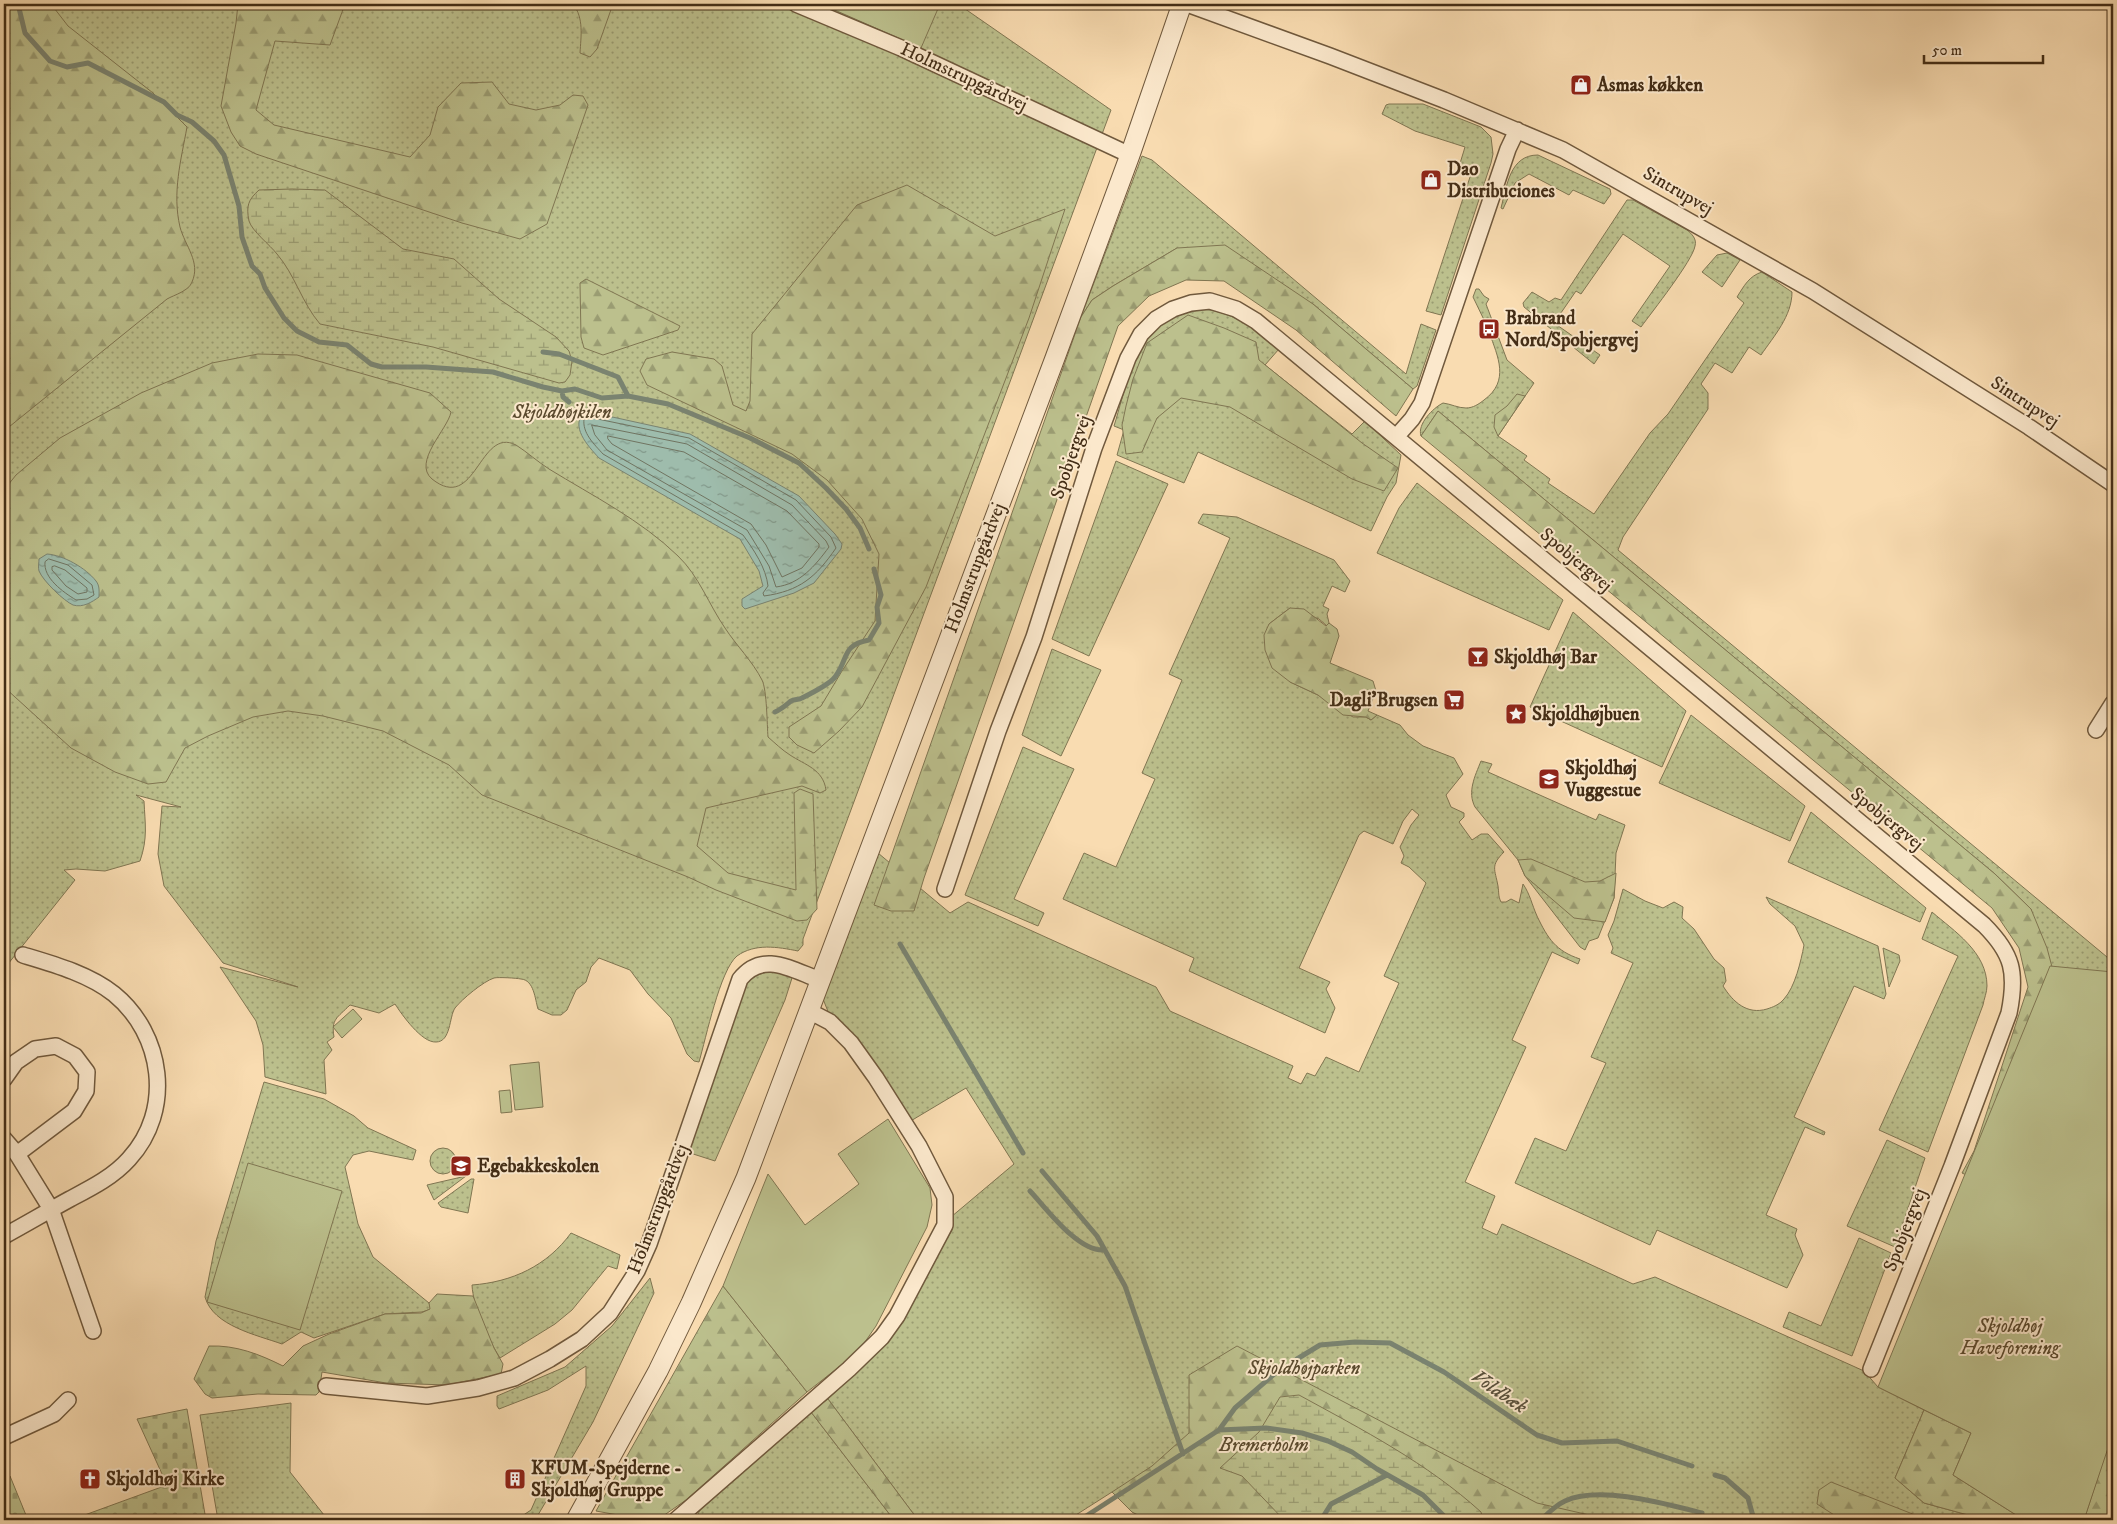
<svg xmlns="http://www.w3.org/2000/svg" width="2117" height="1524" viewBox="0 0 2117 1524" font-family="'IM FELL DW Pica',serif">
  <defs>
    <pattern id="grass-dots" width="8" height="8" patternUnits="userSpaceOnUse" patternTransform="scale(1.25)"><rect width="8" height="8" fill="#bcc08d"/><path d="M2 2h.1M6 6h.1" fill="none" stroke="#9a9c72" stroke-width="1.8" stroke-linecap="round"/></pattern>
    <pattern id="forest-firs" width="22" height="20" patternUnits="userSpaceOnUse" patternTransform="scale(1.25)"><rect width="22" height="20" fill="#bcc08d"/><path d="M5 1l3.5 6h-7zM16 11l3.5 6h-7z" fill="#9a9c72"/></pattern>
    <pattern id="wetland-marsh" width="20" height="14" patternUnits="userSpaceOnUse" patternTransform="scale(1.25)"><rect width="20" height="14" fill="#bcc08d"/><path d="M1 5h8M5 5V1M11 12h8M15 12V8" fill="none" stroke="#9a9c72"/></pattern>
    <pattern id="cemetery-stones" width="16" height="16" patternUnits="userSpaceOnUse" patternTransform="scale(1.25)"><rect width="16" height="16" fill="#bcc08d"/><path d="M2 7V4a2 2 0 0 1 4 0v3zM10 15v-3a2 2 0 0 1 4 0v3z" fill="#9a9c72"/></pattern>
    <pattern id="water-ripples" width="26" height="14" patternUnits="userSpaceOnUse" patternTransform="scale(1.25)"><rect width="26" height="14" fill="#9ebcac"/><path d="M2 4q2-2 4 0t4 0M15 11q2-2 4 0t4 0" fill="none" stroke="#82998b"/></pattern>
  </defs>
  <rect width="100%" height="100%" fill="#f9dcb1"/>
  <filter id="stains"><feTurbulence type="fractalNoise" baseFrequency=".004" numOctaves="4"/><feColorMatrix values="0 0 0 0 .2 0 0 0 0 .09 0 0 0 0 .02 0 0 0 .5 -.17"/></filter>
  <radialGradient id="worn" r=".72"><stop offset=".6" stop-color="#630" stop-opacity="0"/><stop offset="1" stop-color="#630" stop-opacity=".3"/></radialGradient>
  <path fill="url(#grass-dots)" stroke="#807652" d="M4,4H958L1111,110L803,939V945L798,951C778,947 755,943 737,956C720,970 706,1038 699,1062L694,1061L687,1054L671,1018L648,994L630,970L599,958L591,967L586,982L576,990L567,1010L561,1015H552L538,1009C535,999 534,980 521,979C516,978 498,977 494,978C484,981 462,999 455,1008C449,1017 451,1042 436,1042C422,1043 402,1015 395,1004L379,1013L350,1005C337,1018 331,1019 334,1037L327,1042L332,1050L324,1060L326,1094L265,1077L263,1045L256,1021L220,967L298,987L223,963L164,886L158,854L162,806L181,807L136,795L144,801C145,824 148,838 140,861L105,871L76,869L64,870L75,880L4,969Z
    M1389,104H1423L1481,127L1491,137L1493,154L1491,163L1441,315L1426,311L1471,174L1458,170L1465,147L1415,131L1382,114L1386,105Z
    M1538,155L1610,189L1611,194L1604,204L1573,190L1569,195L1529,174L1515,183L1503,209L1501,208C1507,185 1510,155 1538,155Z
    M1142,156L1152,160L1406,374L1421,324L1436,330L1417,386L1413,389L1313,304L1177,248L1113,286L1092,300L1081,317Z
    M1627,200H1633L1687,230C1692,234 1697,239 1695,246C1693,260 1652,312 1641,327L1632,321L1670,266L1623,234L1581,294L1576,291L1554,323L1600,355L1594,364L1524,307L1523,303L1532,292L1549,302L1555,298L1561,300Z
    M1727,253L1740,260L1722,287L1702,272L1717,255Z
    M1762,272L1792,292C1792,316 1774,336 1761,355L1749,347L1732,373L1715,363L1701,384L1708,393V409L1623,537L1618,550L2113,962V993L2019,1200L1962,1173L1974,1151L1990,1153L2053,1015L2031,909L1995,874L1438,411L1421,436C1417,424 1433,408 1443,403C1451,404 1458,408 1466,408C1473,408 1479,404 1484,400C1510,381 1498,357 1489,332L1493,330L1490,323L1486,324L1473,297L1476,289H1479L1484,296L1489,299L1486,304L1507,360L1534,383L1498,436L1527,456L1524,460L1550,479L1548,483L1594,514L1650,433L1668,414L1744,303L1737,297C1744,286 1749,276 1762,272Z
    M1203,309C1236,313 1253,328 1279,349L1265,365L1352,434L1365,421L1401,455L1396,483L1387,497L1371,531L1198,452L1184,483L1117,455L1124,430L1114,426C1125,391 1133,343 1166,321C1177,314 1191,312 1203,309Z
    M1116,461L1168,484L1089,656L1052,639Z
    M1417,483L1563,600L1549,630L1377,553L1399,508Z
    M1203,514L1237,517L1334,560L1350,581L1345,592L1332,586L1323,606L1329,609L1327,614L1329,623L1327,626L1319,619L1290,608L1269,624L1290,682L1318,695L1353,717H1366L1371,720L1377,715L1400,725L1408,735L1423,746L1454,758L1463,774L1446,795L1451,807L1464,813V817L1459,822L1472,840L1481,834H1488L1504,852C1490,866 1495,869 1498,886C1499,892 1498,896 1501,902H1506L1511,899L1519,903L1523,884C1530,894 1532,905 1537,916C1548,939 1556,951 1580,959L1578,964L1552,952L1512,1040L1526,1047L1465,1182L1495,1196L1482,1228L1497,1235L1502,1224L1633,1284L1655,1277L1864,1371L1878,1387L1924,1410L1895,1478L1924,1503L1968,1515L1976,1520H1148L1132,1512L1112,1492L1068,1520H918L828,1399L884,1346L952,1230L951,1217L1014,1164L966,1088L909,1122L829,1014L823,999L878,853L950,913L968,902L1156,987L1170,1011L1293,1066L1288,1078L1301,1084L1307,1073L1315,1076L1326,1057L1359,1072L1399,983L1384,976L1426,883L1409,867L1401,863L1404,856L1400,847L1411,825L1419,815L1412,809L1403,821L1393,844L1364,831L1359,835L1299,968L1330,982L1326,989L1335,1008L1325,1033L1189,971L1194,958L1063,899L1084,853L1116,867L1155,779L1142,773L1182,680L1169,674L1230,538L1198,523Z
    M1573,612L1686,711L1662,767L1530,707Z
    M1052,649L1101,670L1061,756L1022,735Z
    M1691,715L1805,806L1790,841L1659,783Z
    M1023,747L1074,769L1014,899L1044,913L1038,926L965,895Z
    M1481,761L1492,764L1488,772L1596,820L1599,814L1625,825L1616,853L1614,898L1598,938L1589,941L1585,950L1580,947L1525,876L1518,860L1475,807C1467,792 1475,776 1481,761Z
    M1811,812L1926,908L1920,922L1788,862Z
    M1623,889L1645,901L1663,908L1674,902L1683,907L1682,918L1694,929L1714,959L1724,968L1726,981L1723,986C1733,1002 1747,1015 1767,1009C1773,1007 1779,1005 1784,999C1795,987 1801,961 1804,945L1795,926L1770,904L1766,897L1878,946L1886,994L1884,999L1854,986L1794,1117L1825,1132L1824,1135L1805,1127L1766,1215L1797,1229L1795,1235L1803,1255L1787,1288L1657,1230L1650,1245L1515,1183L1535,1138L1566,1151L1606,1063L1591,1057L1633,963L1611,953L1613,948L1608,935L1614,921Z
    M1932,912C1954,931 1987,952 1987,986C1987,992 1984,999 1983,1005L1928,1152L1879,1130L1958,956L1922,939Z
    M1883,948L1899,955L1900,961L1889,987Z
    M774,971L792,978L785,1000L715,1161L687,1152L742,991C750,977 758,973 774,971Z
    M264,1082L324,1099L354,1116L368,1128L416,1150L413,1160L369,1151L353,1155L345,1167L358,1224L373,1257L429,1303L431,1309L422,1312L385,1314L314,1338L301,1332L282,1344C257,1335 213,1326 205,1297L216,1241Z
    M1887,1140L1925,1158L1895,1247L1847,1226Z
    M430 1161a13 13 0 1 1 26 0a13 13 0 1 1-26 0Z
    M466,1176L434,1200L427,1185Z
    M471,1179H474L468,1213L441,1207L438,1203Z
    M571,1233L620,1255L617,1269L608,1266L572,1310L555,1324L500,1358C488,1339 473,1307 472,1285C512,1282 547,1266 571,1233Z
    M1859,1238L1891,1253L1852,1356L1783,1327L1789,1312L1821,1326Z
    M650,1278L654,1293L593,1422L535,1520H516L531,1510L586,1386V1366L548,1390L499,1409L497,1406V1396L565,1367L612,1326Z
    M291,1403L290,1472L328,1520H218L200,1415Z
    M811,1412L894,1520H695L702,1506Z"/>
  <path fill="url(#forest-firs)" stroke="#807652" d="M4,4H51L68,26L153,93L187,127C181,160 172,193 180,227C185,246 201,262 192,282C189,291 174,295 167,299L4,431Z
    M238,4H345L330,45L275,41L256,110L274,125L410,157L430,135L438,107L461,83L492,82L509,104L536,110L560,105L573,95L583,96L588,105L547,224L520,239L462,223L256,154L240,146L231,132L221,106L236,23Z
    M573,4H613L597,49L590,57L580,53C581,36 584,18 573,4Z
    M907,185L995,236L1065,209L1029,318L926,587L862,707L839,731L814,753L797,745L789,737V727L821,706L842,671L875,621L879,554L862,519L827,480L792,454L647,385L640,371L646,359L672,352L714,359L722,366L733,405L746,411L750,401L752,334L857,205Z
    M1225,245L1313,304L1413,389L1396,416L1296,330L1224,281L1186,280L1149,296L1118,326L924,878L914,911H891L874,905L1081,317L1092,300L1113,286L1177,248Z
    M586,279L680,326L678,330L603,355L584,348L581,337L580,283Z
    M1188,315L1224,328L1256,342L1259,360L1362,443L1398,468L1384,491L1352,479L1230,407L1181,398L1157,418L1142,452L1126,454L1122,425L1126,406L1133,379L1147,343Z
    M258,354L297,355L430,393L451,412C448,429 412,462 432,479C476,514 479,426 516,445C527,452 538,462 549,469C593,496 641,520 678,556C699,576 709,605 725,628C736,645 753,662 762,680C767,690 767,725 768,737C775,743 782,750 790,755C805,765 823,769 826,790L820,793L802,786L706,808L697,846L728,873L796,890L794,793L800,789L813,794L817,909L807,920L797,921L716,890L688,877L482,795L449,765L383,731L323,716L288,711L253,717L208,736L185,748L166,782L148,784L115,772L71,748L4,687V490L16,475L60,438L141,393L212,363Z
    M1517,394L1525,396L1498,436L1494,427L1495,415L1507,406Z
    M1438,411L1995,874L2031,909L2047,948L2056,982L1990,1153L1974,1151L2028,987L2019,948L1992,908L1421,436Z
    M1290,608L1304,609L1326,626L1329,623L1337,629L1339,636L1330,663L1373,681L1376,691L1368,711L1377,715L1371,720L1366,717L1343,715L1318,695L1290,682L1272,668L1265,650L1264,635L1269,624Z
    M1531,859L1585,882L1600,881L1616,873L1614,898L1605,922L1574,918L1525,876L1518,860Z
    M723,1286L807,1392L686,1500L663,1516L653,1520H645L596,1511Z
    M437,1294L473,1296L494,1348L503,1364L501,1374L447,1385L386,1383L322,1372L319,1392L316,1395L258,1394L212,1398L205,1394L194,1379L209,1346C236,1345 259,1354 283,1366L303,1346L329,1334L385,1314L421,1313L430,1309L429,1303Z
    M1237,1346L1537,1503L1611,1520H1148L1132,1512L1112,1492L1152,1466L1189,1433V1375Z
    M828,1399L918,1520H894L811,1412Z
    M1924,1410L1971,1433L1953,1475L2024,1520H1976L1968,1515L1924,1503L1895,1478Z
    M2113,1433V1520H2084L2109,1442Z
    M1831,1482L1928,1520H1842L1817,1504L1819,1490Z"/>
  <path fill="url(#wetland-marsh)" stroke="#807652" d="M292,189L325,190L403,249L454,259L499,299L556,337L569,351L572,361L570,375L565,382L559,383L433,347L320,324C302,303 295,275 277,254C270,245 252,231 249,221C246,206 248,200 259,190Z
    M1299,1395C1363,1430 1427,1463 1481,1512L1483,1520H1284L1242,1476L1220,1468L1259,1432L1280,1397Z"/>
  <path fill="url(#cemetery-stones)" stroke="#807652" d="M187,1409L206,1520H71L167,1485L137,1419Z
    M10,1476L28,1520H4V1479Z"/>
  <path fill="#bcc08d" stroke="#807652" d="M821,4H940L921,48Z
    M2050,966L2113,972V1433L2084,1520H2024L1953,1475L1971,1433L1878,1387Z
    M353,1009L362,1019L342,1038L333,1027Z
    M539,1062L543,1107L515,1110L510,1065Z
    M510,1090L512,1112L501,1113L499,1091Z
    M888,1119L930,1188L932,1205L927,1227L876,1326L858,1352L807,1392L723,1286L768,1174L805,1225L859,1184L838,1154Z
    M248,1163L342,1191L300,1330L207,1302Z"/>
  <path fill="url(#water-ripples)" stroke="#7a8370" d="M585,411L690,434L799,496L835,534L842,544L841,549L814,583L794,593L745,609L742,606V599L763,586L759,571L740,539L599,458C588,446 569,426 585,411Z
    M47,554C63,555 86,568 96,581C100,586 99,592 99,597C92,602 83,608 73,605C64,601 43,581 39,571C38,568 39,562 39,559Z"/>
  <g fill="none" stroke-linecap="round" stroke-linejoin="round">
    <path stroke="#707461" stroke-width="1" d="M588,417L689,438L796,500L831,537L836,548C816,577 800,591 764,596L763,593L768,586C766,568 754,550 743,535L603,454C594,444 582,433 584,419Z
      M592,425L687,444L792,505L826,541L829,547C815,566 800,584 776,587L769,566L747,530L607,450L595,435Z
      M608,436L684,452L787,511L819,544V547L802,568L782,577L766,545L751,524L612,444L608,439Z
      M49,559L68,565L92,585L94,595L87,599L76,600C63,592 43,578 45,562Z
      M55,566L65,570L87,588V592L78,594L66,586L52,570V567Z"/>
    <path stroke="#7a8370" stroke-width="5" d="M18,4L25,33L50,61L67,67L88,63L164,102L177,115L192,122L214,141L224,155L239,206L242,237L252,266L260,274L265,288L284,318L297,331L319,342L347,345L371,364L382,367H426L493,372L543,387L562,391L575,389L602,398L628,396L668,404L750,438L799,463L826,488L846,509L860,528L869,549
      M543,352L559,354L618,377L628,396
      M562,391L563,397L569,402
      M577,411L580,416
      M775,712C782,709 785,706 791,701C794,699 799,700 802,698C810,694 830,684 835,677C849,659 841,645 869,640L879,623L877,607L881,595L874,569
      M900,944L1023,1153
      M1042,1171L1097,1236L1125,1286L1183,1454
      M1030,1191C1047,1209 1078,1252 1104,1250
      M1297,1359L1320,1345L1355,1342L1390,1343L1444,1372L1537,1435L1562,1443L1617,1441L1692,1466
      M1219,1430L1266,1428L1302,1433L1328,1441L1352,1452L1377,1469L1423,1495L1448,1520
      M1715,1475L1725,1478L1748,1498L1754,1520
      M1080,1520L1219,1430L1235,1408L1280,1369
      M1321,1520L1331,1504L1387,1475
      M1541,1520C1548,1513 1556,1505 1565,1501C1600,1485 1666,1504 1702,1513"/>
    <g stroke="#70593d" stroke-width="18">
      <path id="minor" d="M796,4L901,48L1130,155
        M1187,4L1330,56L1444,100L1563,150L1813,291L2029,427L2113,484
        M1396,437L1412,419L1422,403L1508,149L1517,130
        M2096,730L2113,703
        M945,889L998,731L1034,637L1094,448L1128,358L1141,334L1156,319L1173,309L1191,303L1210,301L1236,309L1256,321C1499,522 1741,724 1984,925C2013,954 2017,973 2009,1013L1952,1166L1871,1369
        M4,1079L16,1062L35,1049L56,1046L75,1056L87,1072L86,1091L74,1111L17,1154
        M4,1139L17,1154L51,1209L93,1331
        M4,1236C26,1224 48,1211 70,1199C91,1188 113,1177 129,1159C174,1110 163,1034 114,994C89,974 53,964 23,955
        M326,1386L427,1396L478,1388L514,1378L550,1359L582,1339L610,1313L637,1271L649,1244L740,979C763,950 792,970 820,980
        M4,1437L54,1414L68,1400
        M676,1520L849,1369L882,1337L897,1316L945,1225V1197L919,1146L876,1078L851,1043L830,1022L809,1011"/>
    </g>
    <g stroke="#70593d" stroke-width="21">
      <path id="tertiary" d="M576,1520L658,1371L691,1303L746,1178L1055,358L1130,155L1182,4"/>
    </g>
    <use href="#minor" stroke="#fbe8cc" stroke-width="15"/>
    <use href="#tertiary" stroke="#fbe8cc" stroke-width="19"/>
  </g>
  <defs>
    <g id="shop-square" transform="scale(1.125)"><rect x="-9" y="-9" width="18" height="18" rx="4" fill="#8f2418" stroke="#fbe8cc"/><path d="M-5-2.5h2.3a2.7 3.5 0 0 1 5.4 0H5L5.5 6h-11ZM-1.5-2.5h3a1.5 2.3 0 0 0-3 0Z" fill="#fff"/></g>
    <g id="bus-square" transform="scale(1.125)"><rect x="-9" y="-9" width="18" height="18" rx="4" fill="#8f2418" stroke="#fbe8cc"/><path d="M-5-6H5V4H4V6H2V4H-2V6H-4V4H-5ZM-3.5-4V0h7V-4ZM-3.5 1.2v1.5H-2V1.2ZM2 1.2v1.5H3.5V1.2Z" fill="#fff"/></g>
    <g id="bar-square" transform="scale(1.125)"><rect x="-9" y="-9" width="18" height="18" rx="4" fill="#8f2418" stroke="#fbe8cc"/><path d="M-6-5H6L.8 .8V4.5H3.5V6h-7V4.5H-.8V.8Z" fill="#fff"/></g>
    <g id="supermarket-square" transform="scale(1.125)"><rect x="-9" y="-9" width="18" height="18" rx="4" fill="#8f2418" stroke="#fbe8cc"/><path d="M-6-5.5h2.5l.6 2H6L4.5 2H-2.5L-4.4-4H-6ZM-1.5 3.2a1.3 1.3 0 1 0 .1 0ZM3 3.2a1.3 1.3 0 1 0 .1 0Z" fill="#fff"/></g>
    <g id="sight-square" transform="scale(1.125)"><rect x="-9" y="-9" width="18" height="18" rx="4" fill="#8f2418" stroke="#fbe8cc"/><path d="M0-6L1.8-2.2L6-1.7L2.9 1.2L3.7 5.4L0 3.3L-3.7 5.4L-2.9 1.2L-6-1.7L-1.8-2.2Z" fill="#fff"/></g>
    <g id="school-square" transform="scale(1.125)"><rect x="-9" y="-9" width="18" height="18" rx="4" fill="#8f2418" stroke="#fbe8cc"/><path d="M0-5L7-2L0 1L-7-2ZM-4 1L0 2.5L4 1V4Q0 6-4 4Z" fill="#fff"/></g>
    <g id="church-square" transform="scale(1.125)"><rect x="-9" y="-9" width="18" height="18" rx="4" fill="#8f2418" stroke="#fbe8cc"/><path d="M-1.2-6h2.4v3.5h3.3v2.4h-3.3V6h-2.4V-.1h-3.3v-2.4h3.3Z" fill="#fff"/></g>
    <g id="building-square" transform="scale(1.125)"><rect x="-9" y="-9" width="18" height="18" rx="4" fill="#8f2418" stroke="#fbe8cc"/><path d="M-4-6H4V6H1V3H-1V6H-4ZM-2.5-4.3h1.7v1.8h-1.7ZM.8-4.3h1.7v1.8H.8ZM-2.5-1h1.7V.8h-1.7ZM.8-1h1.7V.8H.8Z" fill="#fff"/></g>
  </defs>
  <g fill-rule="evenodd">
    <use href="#shop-square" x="1581" y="85"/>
    <use href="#shop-square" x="1431" y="180"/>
    <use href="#bus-square" x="1489" y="329"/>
    <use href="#bar-square" x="1478" y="657"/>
    <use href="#supermarket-square" x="1454" y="700"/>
    <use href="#sight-square" x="1516" y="714"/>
    <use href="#school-square" x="1549" y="779"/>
    <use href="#school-square" x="461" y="1166"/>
    <use href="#church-square" x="90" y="1479"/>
    <use href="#building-square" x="515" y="1479"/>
  </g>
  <g text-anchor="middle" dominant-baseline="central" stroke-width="4" stroke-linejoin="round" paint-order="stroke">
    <g font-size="19" fill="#432d16" stroke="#fbe8cc">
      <text transform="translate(964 77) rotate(25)">Holmstrupgårdvej</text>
      <text transform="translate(1678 191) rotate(30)">Sintrupvej</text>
      <text transform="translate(2025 402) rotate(33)">Sintrupvej</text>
      <text transform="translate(1071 457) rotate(-71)">Spobjergvej</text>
      <text transform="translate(1576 560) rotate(40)">Spobjergvej</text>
      <text transform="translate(975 568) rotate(-69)">Holmstrupgårdvej</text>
      <text transform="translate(1887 819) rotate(39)">Spobjergvej</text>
      <text transform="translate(658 1209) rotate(-69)">Holmstrupgårdvej</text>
      <text transform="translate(1905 1230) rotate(-69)">Spobjergvej</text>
    </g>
    <g font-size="19" font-weight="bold" fill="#432d16" stroke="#fbe8cc" text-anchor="start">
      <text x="1597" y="85">Asmas køkken</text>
      <text x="1447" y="169">Dao<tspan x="1447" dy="22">Distribuciones</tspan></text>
      <text x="1505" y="318">Brabrand<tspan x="1505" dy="22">Nord/Spobjergvej</tspan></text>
      <text x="1494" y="657">Skjoldhøj Bar</text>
      <text x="1438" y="700" text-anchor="end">Dagli'Brugsen</text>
      <text x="1532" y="714">Skjoldhøjbuen</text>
      <text x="1565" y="768">Skjoldhøj<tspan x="1565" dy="22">Vuggestue</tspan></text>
      <text x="477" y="1166">Egebakkeskolen</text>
      <text x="531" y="1468">KFUM-Spejderne -<tspan x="531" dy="22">Skjoldhøj Gruppe</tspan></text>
      <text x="106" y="1479">Skjoldhøj Kirke</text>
    </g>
    <g font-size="19" font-style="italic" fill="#5b4a2e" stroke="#fbe8cc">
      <text x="562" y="412">Skjoldhøjkilen</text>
      <text x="2010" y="1326">Skjoldhøj<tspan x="2010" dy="22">Haveforening</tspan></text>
      <text x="1304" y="1368">Skjoldhøjparken</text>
      <text x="1264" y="1445">Bremerholm</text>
    </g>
    <g font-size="20" font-style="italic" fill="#5a513c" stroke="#fbe8cc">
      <text transform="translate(1499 1392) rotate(34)">Voldbæk</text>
    </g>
  </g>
  <rect width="2117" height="1524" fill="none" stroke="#f9dcb1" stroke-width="20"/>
  <rect x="5" y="5" width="2107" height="1514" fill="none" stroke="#432d16" stroke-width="2.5"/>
  <rect x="10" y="10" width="2097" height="1504" fill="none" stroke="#432d16"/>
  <path d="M1924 55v8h119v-8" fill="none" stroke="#432d16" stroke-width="2.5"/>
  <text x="1932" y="55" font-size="15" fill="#432d16" stroke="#fbe8cc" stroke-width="4" paint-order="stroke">50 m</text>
  <rect width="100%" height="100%" filter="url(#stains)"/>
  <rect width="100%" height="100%" fill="url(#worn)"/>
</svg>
